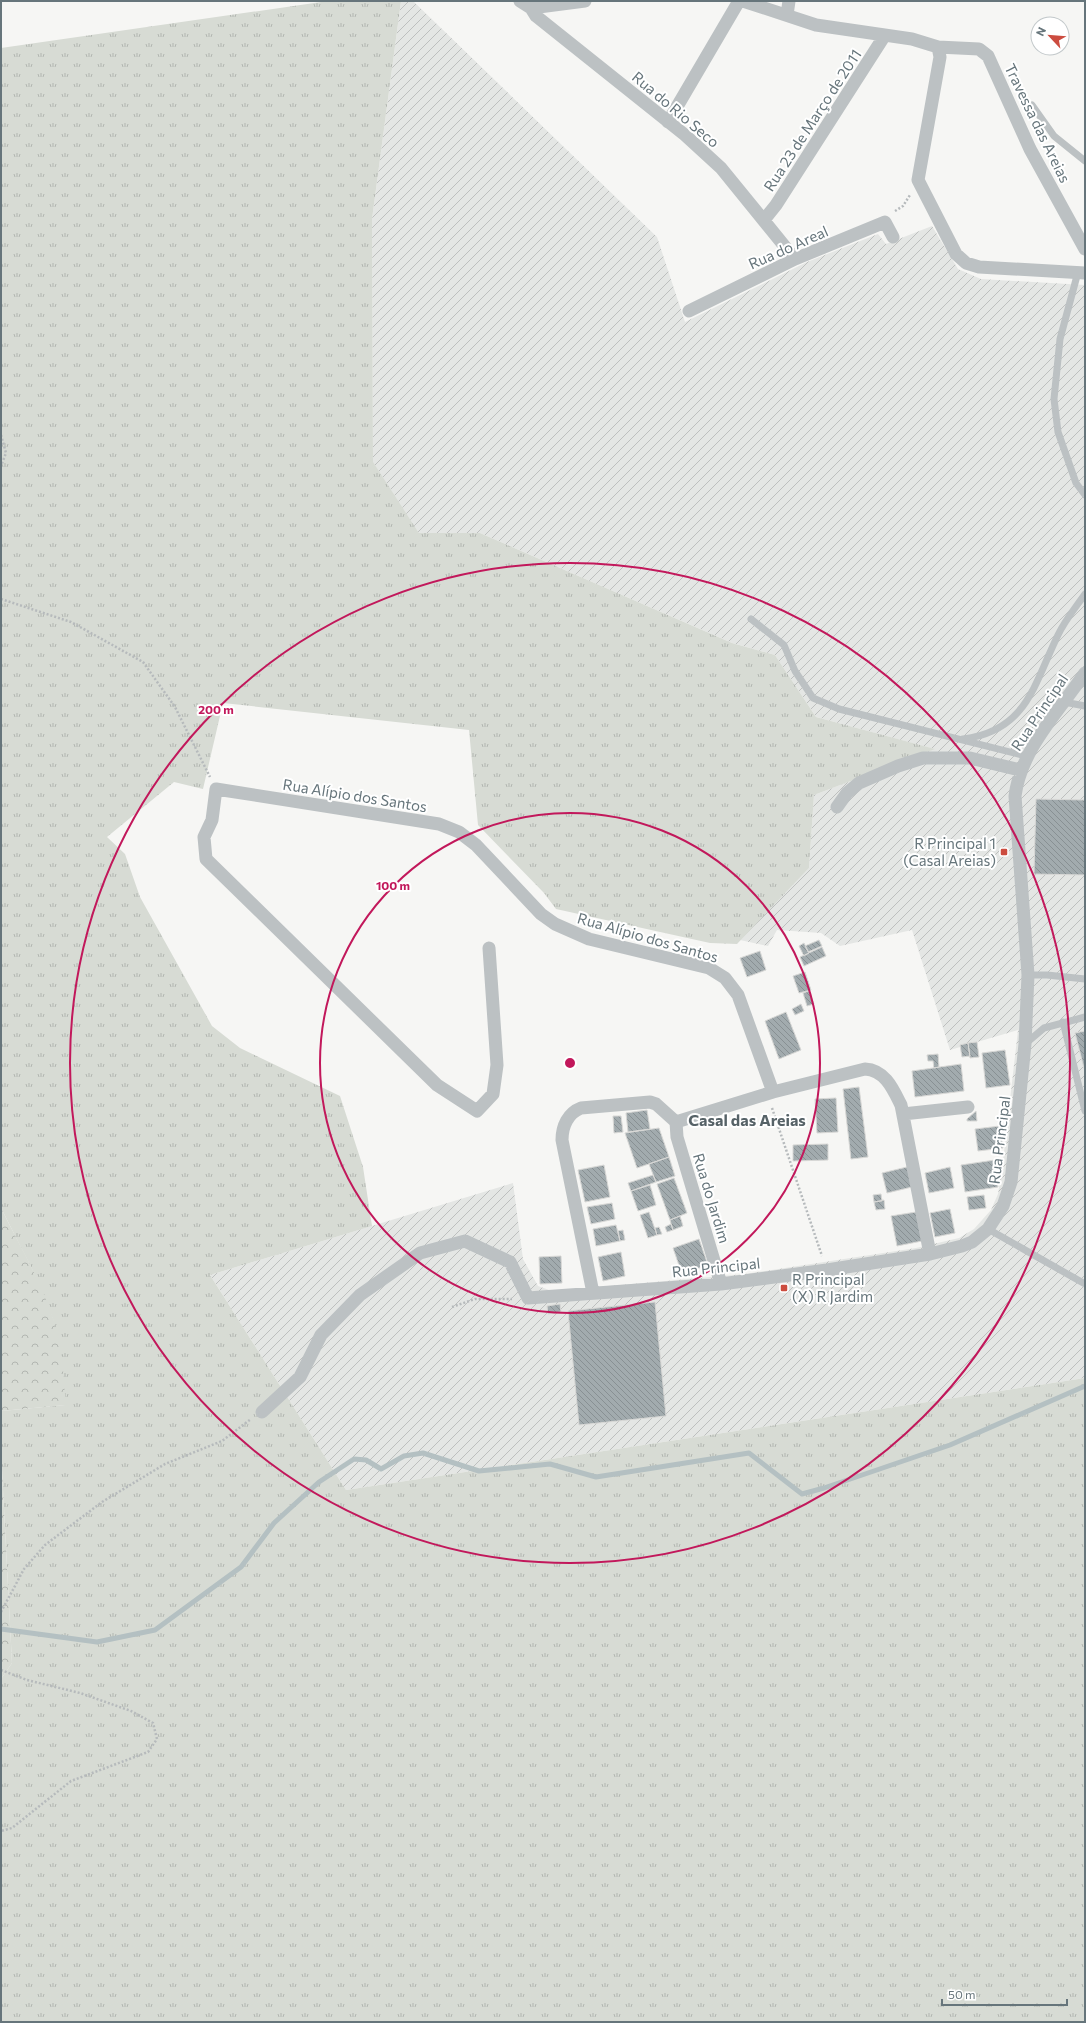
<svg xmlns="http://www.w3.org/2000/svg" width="1086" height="2023" viewBox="0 0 1086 2023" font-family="Commissioner,sans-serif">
  <defs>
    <pattern id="industrial-furrows" width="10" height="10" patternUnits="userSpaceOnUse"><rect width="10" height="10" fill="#e4e6e4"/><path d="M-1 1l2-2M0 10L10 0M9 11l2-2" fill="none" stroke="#bdbfbe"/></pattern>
    <pattern id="grass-tufts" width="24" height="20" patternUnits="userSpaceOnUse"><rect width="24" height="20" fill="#d7dbd4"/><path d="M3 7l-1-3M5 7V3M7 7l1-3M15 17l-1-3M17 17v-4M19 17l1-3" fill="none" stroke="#b2b6b1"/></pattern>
    <pattern id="forest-crowns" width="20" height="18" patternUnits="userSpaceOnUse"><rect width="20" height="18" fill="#d7dbd4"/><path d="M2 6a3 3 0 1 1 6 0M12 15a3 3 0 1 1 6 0" fill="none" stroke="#b2b6b1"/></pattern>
    <pattern id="building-back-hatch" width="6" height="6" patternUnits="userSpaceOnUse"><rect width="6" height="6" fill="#a2abae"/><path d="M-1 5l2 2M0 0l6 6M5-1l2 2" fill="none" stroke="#889093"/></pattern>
  </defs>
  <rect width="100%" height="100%" fill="#f6f6f4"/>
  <path fill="url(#industrial-furrows)" d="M401,1H413L657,237L685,322L807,262L878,234L886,244L932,226L958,269L981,279L1085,285V1378L346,1490L210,1275L513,1183L523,1259L538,1286L552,1291L745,1274L916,1248L959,1238L974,1229L991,1210L998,1194L1003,1161L1018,1030L950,1050L912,930L840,946L821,933L777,930L768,946L740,940L809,868L814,795L934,749L816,717L775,655L732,643L480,533H419L373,463L372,219Z"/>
  <path fill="url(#grass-tufts)" d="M328,1H401L372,219L373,462L419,533H480L732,643L775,655L816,717L935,749L814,795L809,868L737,944L710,943L556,909L544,893L478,825L469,730L223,703L203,789L174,782L107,837L125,854L140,897L212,1026L240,1048L340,1096L363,1167L372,1226L210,1275L346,1490L1085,1378V2022H1V1679L12,1663L1,1451V1411L65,1405L53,1319L32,1269L1,1208V48Z"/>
  <path fill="url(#forest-crowns)" d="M1,1208C19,1244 40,1280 53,1318C63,1345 63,1376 66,1405L1,1411Z
    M1,1451L12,1663L1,1679Z"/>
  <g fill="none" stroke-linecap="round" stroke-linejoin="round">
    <path stroke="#b4c0c2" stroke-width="5" d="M1,1629L97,1642L155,1630L241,1567L274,1523L319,1482L354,1459L366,1460L381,1469L404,1456L423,1453L479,1471L550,1464L596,1477L749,1453L802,1494L824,1488L950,1445L1085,1386"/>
  </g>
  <path fill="url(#building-back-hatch)" stroke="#d8d8d6" d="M1036,799L1085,800V875L1034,874Z
    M819,940L822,946L808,952L805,946Z
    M804,943L809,953L804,956L799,946Z
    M822,947L826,956L804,966L800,957Z
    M760,951L766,970L747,977L740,958Z
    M805,972L811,990L799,993L793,976Z
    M809,991L814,1004L807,1006L803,993Z
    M801,1004L804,1011L795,1015L792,1009Z
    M786,1012L801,1050L779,1059L765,1021Z
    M1085,1031V1072L1075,1033Z
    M977,1042L979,1057L970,1058L968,1043Z
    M968,1043L970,1056L962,1057L960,1045Z
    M1005,1050L1010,1085L986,1088L982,1053Z
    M938,1054L939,1067L934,1068L933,1061H928L927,1055Z
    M961,1064L964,1091L915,1097L912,1071Z
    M859,1087L868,1157L851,1159L843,1089Z
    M836,1098L838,1132L817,1133L815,1099Z
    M647,1110L650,1129L628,1132L626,1113Z
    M976,1111L977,1121H967V1119Z
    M613,1116H621L623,1132L614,1133Z
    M1000,1126L1003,1148L978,1151L975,1129Z
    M659,1128L669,1157L637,1168L625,1133Z
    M828,1144V1160L793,1161V1145Z
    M669,1157L675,1176L656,1182L649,1164Z
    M995,1160L998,1187L965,1192L961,1165Z
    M604,1165L610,1197L585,1202L578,1170Z
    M907,1167L912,1187L887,1193L882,1173Z
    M950,1167L954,1188L929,1193L925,1173Z
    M653,1175L656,1182L631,1191L628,1183Z
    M674,1178L687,1213L670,1220L657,1184Z
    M650,1185L656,1205L638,1211L631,1191Z
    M881,1194L882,1201L874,1202L873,1195Z
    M984,1195L986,1208L969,1210L967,1197Z
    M884,1200L885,1209L876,1210L874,1202Z
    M612,1203L615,1219L591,1224L587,1207Z
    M950,1209L955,1233L935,1237L930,1213Z
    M649,1212L657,1235L648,1238L640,1215Z
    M916,1212L922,1241L897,1246L891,1216Z
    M680,1216L683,1226L673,1230L670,1220Z
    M671,1224L673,1230L667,1232L665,1227Z
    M616,1225L620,1241L596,1246L593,1229Z
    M659,1227L662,1234L657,1235L655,1228Z
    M623,1230L625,1240L620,1241L618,1231Z
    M699,1239L708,1265L682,1274L673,1248Z
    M621,1252L625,1276L603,1281L598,1257Z
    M561,1256L562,1283L540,1284L539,1257Z
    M655,1302L666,1416L579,1425L568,1311Z
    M560,1304L561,1312L548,1314L547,1306Z"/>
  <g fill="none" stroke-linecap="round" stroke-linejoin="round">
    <path stroke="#b6babc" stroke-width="2.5" stroke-dasharray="2 2" stroke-linecap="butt" d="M895,211L903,206L910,195
      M1,435L6,453L1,466
      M1,599L71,622L143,662L175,707L210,777
      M772,1108L822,1256
      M452,1307L475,1299H512
      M1,1612L24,1569L45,1545L102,1502L165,1464L222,1441L251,1419
      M1,1670L27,1680L80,1693L131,1711L153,1723L157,1739L148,1752L71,1781L12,1828L1,1831"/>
    <path stroke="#bcc1c3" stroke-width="7" d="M1032,105L1054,136L1085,161
      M1078,272L1060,339L1054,399L1058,432L1076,483L1085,495
      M751,619L784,645L795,671L813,698L839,709L1026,756
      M1064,702L1085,706
      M963,739C1027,731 1034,684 1058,635C1065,620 1076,607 1085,594
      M1028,975H1047L1085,979
      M1063,1022L1085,1111
      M1025,1044L1044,1028L1085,1017
      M988,1229L1085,1284"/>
    <path stroke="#bcc1c3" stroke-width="13" d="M520,1L531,8L536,16L685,135L721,168L795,259
      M743,1L816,25L912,39L938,47L940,57L918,180L956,254L966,263L979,267L1085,273
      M531,8L585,1
      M787,15L789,1
      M938,47L979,49L988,56L1030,149L1085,249
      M668,122L739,1
      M764,220L776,205L885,35
      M689,311L795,259L885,222L893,237
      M837,807L847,793L859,783L898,766L923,758H970L1020,770
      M489,948L497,1065L493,1094L477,1111L437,1085L206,859L204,837L212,820L216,789L439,824L459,832L476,845L541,914L555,924L589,939L709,968L725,978L738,995L773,1092
      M903,1114L968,1107
      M676,1122L773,1092L865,1069C885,1070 893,1089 901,1105L930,1254
      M676,1122L677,1137L721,1284
      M593,1293L562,1140C562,1126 568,1113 581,1108L650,1102L656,1104L676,1122
      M262,1412L300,1377L321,1335L360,1295L420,1253L465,1241L510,1262L528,1298L721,1284L827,1270L930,1254L962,1246L972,1242L988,1229L1003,1206L1011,1182L1025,1044L1028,975L1015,796C1021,749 1059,711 1085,673"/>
  </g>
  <g fill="none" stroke="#c2185b" stroke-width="2">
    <circle cx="570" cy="1063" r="250"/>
    <circle cx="570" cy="1063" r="500"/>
  </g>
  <g fill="#cc4c3f" stroke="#fff" stroke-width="1.5">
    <rect x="1000" y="848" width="8" height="8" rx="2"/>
    <rect x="780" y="1284" width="8" height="8" rx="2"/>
  </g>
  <g text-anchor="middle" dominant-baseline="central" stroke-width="4" stroke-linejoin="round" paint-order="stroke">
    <g font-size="15" fill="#66757b" stroke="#fff">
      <text transform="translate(676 109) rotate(40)">Rua do Rio Seco</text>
      <text transform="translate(812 120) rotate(-57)">Rua 23 de Março de 2011</text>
      <text transform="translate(1038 123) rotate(64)">Travessa das Areias</text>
      <text transform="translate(788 247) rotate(-24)">Rua do Areal</text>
      <text transform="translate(1039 712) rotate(-56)">Rua Principal</text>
      <text transform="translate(355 795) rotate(9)">Rua Alípio dos Santos</text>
      <text transform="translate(648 937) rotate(16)">Rua Alípio dos Santos</text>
      <text transform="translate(999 1140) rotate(-83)">Rua Principal</text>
      <text transform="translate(712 1198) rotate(73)">Rua do Jardim</text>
      <text transform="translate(716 1267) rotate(-6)">Rua Principal</text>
    </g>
    <g font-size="15" fill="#66757b" stroke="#fff" text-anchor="end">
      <text x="996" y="843">R Principal 1<tspan x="996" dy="17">(Casal Areias)</tspan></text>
      <text x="792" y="1279" text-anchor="start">R Principal<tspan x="792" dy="17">(X) R Jardim</tspan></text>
    </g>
    <g font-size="16" font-weight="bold" fill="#566267" stroke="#fff">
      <text x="747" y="1119">Casal das Areias</text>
    </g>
  </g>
  <circle cx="570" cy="1063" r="6" fill="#c2185b" stroke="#fff" stroke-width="2"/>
  <g font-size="12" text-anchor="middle" font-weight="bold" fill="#c2185b" stroke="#fff" stroke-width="4" stroke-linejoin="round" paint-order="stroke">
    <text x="216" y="714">200 m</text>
    <text x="393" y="890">100 m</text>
  </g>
  <rect width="1086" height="2023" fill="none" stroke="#66757b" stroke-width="4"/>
  <g transform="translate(1050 36) rotate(296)"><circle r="19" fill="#ffffff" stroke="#c2c8ca"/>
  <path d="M0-3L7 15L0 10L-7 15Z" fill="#cc4c3f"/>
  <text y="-6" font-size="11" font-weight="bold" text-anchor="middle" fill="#66757b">N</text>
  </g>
  <path d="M942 1999v6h125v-6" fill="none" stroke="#66757b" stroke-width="2"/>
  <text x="948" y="1999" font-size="12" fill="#66757b" stroke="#ffffff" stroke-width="3" paint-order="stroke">50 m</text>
</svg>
